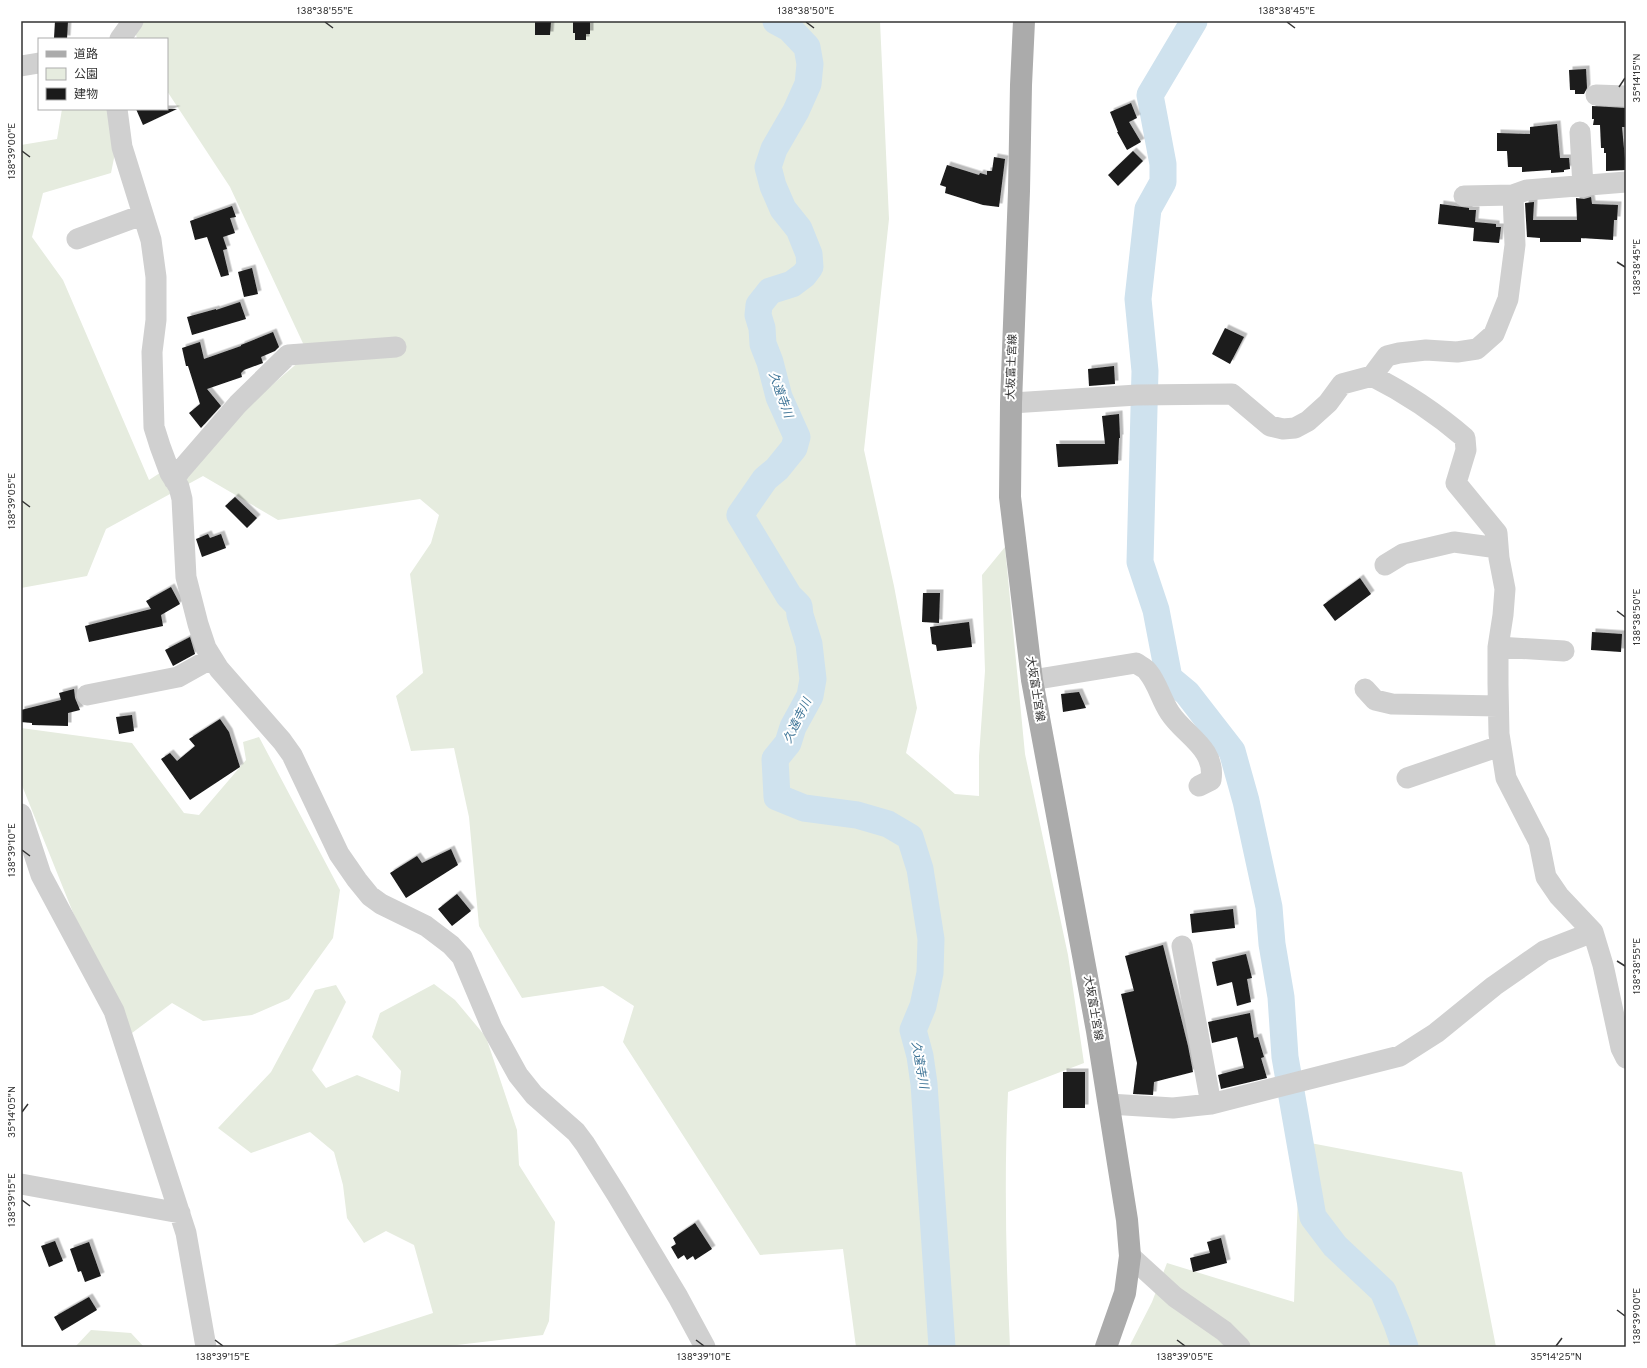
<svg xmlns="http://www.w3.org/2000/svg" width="1647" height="1368" viewBox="0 0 1647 1368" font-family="Overpass,'Noto Sans JP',sans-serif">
  <defs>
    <filter id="shadow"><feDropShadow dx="3.5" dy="-3.5" stdDeviation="0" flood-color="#0004"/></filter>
  </defs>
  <rect width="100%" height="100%" fill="#fff"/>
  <path fill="#e6ecdf" d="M133,21H880L889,219L864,450L894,586L917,708L906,753L955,794L979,796V756L985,671L982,575L1005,547L1025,754L1068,955L1084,1063L1008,1092C1004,1177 1006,1262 1010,1347H856L843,1249L760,1255L623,1042L634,1006L603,986L522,998L479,926L469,817L454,748L411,751L396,696L423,673L410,574L431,543L439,515L420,499L278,520L203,476L106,529L87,576L21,588V145L57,139L62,109H111L117,143L111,173L43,193L32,237L63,280L149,480L200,447L308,354L230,187L167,91V39H137Z
    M21,728L132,743L184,813L199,815L246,760L243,742L259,737L340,890L333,938L289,999L252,1015L203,1021L172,1003L132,1033L74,915L21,783Z
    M434,984L455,1000L486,1037L517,1130L519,1165L555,1222L549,1321L543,1335L440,1347H328L433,1313L414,1245L386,1231L364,1243L347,1218L343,1185L334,1152L310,1132L251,1153L218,1128L271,1072L315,990L336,985L346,1002L312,1070L326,1088L357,1075L399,1092L401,1071L372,1037L380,1013Z
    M1300,1141L1462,1172L1496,1347H1129L1152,1302L1167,1263L1294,1302Z
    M91,1330L131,1333L144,1347H75Z"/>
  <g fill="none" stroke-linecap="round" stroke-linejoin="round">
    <path stroke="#cfe2ee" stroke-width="27" d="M776,21L789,28L807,47L810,64L808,84L796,111L774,149L768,167L773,186L783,209L799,229L809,254L810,267L804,275L792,284L770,291L759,305L758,315L762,328L763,344L770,362L779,397L797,437L794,448L777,469L765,479L740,515L789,596L799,606L800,615L809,644L813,679L810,696L793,727L788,743L775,759L777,797L804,808L857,815L888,824L910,837L920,869L931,939L930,973L923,1006L913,1030L920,1056L924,1084L942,1347
      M1194,21L1150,95L1163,164V182L1148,209L1138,299L1145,371L1140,562L1156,610L1169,678L1187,693L1232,751L1246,801L1269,907L1272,944L1281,997L1285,1057L1313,1217L1335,1246L1383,1291L1397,1324L1405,1347"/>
  </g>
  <path fill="#1a1a1a" filter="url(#shadow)" d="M55,21H68L67,39L54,38Z
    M535,21H551L550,35H535Z
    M573,21H590V34H586V40H575V33H573Z
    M1586,69L1587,88L1584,94H1575V90H1570L1569,70Z
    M1131,103L1137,118L1129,122L1141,142L1127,150L1117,132H1118L1110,112Z
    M1592,106L1626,108V127H1622L1626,170L1606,171V153H1604V148H1601L1600,125H1593L1594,119H1592Z
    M136,109H177L143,125Z
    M1557,124L1560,158H1569L1570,169L1564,170V172L1551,173V170L1522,172V167H1508L1507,151H1497V133L1530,134V127Z
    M1133,151L1143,161L1118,186L1108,175Z
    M994,157L1005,159L999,207L983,205L945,193L946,187L940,185L947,165L979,175L980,173L987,175V171H992Z
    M1591,197L1592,204L1618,205L1617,220H1614L1613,240L1581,238V242H1540V238L1527,237L1525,203L1534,202L1533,220H1577L1576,198L1584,199Z
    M1440,204L1469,208V210H1476L1475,222L1496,224V227H1501L1499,243L1473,241L1474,228L1438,224Z
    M232,206L236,217L230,218L235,233L223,237L227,249L223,250L229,275L221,277L207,237L195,240L190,221Z
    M252,268L258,294L244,297L238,272Z
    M240,302L246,319L192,335L187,317L216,309V310Z
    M1225,328L1244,337L1230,364L1212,354Z
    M273,332L279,347L275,351L261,357L263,363L244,370L241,373L242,377L207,389L221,406L201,428L189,413L200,404L188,366H186L182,348L200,342L204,359L241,346V345Z
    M1114,366L1115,384L1089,386L1088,369Z
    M1119,414L1120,438H1119L1118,464L1058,467L1056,444H1105L1102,416Z
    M235,497L257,518L247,528L225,506Z
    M208,534L210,538L221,534L226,548L202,557L196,539Z
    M1360,578L1371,594L1335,621L1323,605Z
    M171,587L180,604L161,615L163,626L89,642L85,626L151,609L146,601Z
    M923,593H940L939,623L922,622Z
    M969,622L972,647L937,651L936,645L932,644L930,627Z
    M1592,632L1622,634L1621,652L1591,650Z
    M190,637L195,654L173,666L165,650Z
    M74,689L75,698L80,710L68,713V726L32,725V723L21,722V710L61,700L59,693Z
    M1079,692L1086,708L1063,712L1061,694Z
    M132,715L134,731L119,734L116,717Z
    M220,719L229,732L240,767L190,800L161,759L170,753L177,761L195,746L189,739Z
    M451,849L458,865L406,898L390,873L417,856L422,863Z
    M457,894L471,911L452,926L438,909Z
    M1233,909L1235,928L1192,933L1190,914Z
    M1163,945L1188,1046L1193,1072L1154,1082L1153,1095L1133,1094L1137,1063L1121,994L1134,991L1125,956Z
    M1246,954L1252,978L1247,979L1251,1002L1237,1006L1232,982L1217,986L1212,962Z
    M1250,1013L1254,1038L1258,1037L1264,1057L1261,1058L1267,1078L1221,1089L1218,1075L1244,1068L1237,1037L1212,1043L1208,1022Z
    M1063,1072H1085V1108H1063Z
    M695,1223L712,1249L695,1260L693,1256L687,1260L684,1255L678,1259L671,1247L676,1244L673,1238Z
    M1221,1238L1227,1263L1193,1272L1190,1258L1210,1253L1207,1242Z
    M55,1241L63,1261L49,1267L41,1246Z
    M89,1242L101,1276L85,1282L81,1271L78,1272L70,1249Z
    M89,1297L97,1310L62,1331L54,1317Z"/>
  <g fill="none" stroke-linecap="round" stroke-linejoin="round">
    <path stroke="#d0d0d0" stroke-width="21" d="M120,39L133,21
      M21,66L39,63
      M1596,95L1626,96
      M117,109L122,147L151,240L156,277V320L152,352L154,427L160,446L170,473L179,487L182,499L186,577L198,624L206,648L219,669L282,741L292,755L339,854L357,880L370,896L381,904L426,926L451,945L462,957L492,1028L518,1075L534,1095L576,1132L585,1144L617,1195L678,1297L705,1347
      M1580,132L1583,187
      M1464,196L1513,195
      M77,239L142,215
      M1372,376L1387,356L1399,353L1426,350L1457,352L1477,349L1494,334L1508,299L1515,245L1513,195L1527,190L1626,182
      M1011,403L1137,395L1232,394L1270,426L1283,429L1295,428L1308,421L1328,403L1342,384L1372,376C1404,392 1437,414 1465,438L1466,450L1456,483L1497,533L1499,558L1505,589L1503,615L1498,647V684L1499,734L1506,778L1539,842L1546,877L1559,896L1593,932L1603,965L1621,1048L1626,1058
      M174,480L180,471L238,404L288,355L396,347
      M1385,565L1403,554L1454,542L1498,548
      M1498,647L1564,651
      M1032,680L1136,663C1140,666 1146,668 1148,672C1158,684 1161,700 1170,713C1185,736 1216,748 1211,780L1199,786
      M1365,689L1375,700L1392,704L1498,706
      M87,695L178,677L212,658
      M1407,778L1500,746
      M21,814L41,875L114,1011L186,1233L206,1347
      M1182,946L1211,1104
      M1109,1104L1173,1108L1211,1104L1400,1056L1436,1033L1494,986L1544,951L1593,932
      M21,1184L180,1213
      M1130,1256L1175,1297L1224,1331L1240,1347"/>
    <path stroke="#ababab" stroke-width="22" d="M1024,21L1021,85L1019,191L1011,403L1010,497L1032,680L1097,1031L1127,1220L1130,1256L1125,1293L1106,1347"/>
  </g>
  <path fill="none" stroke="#333" stroke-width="1.5" d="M325,22L333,28M806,22L814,28M1287,22L1295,28M1619,87L1625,78M22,151L30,157M1617,262L1625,267M22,501L30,507M1617,611L1625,617M22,850L30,856M1617,961L1625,966M22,1112L28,1104M22,1200L30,1206M1617,1310L1625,1316M215,1340L223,1346M696,1340L704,1346M1177,1340L1185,1346M1556,1346L1562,1338"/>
  <g text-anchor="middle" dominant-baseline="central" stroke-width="4" stroke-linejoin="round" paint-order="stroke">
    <g font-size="11" fill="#333" stroke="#fff">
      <text transform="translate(1012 367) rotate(-88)">大坂富士宮線</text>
      <text transform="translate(1035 689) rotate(81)">大坂富士宮線</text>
      <text transform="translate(1093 1008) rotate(80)">大坂富士宮線</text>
    </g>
    <g font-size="12" font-style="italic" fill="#3f7597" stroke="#fff">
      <text transform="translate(780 395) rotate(70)">久遠寺川</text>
      <text transform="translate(798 721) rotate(-64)">久遠寺川</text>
      <text transform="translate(919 1065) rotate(80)">久遠寺川</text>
    </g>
  </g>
  <rect width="1647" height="1368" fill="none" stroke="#ffffff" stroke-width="44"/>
  <rect x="38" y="38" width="130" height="72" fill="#ffffff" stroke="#adadad"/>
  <rect x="46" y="51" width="20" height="6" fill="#ababab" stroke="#adadad"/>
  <text x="74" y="58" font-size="12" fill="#333333">道路</text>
  <rect x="46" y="68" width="20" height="12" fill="#e6ecdf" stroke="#adadad"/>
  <text x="74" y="78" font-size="12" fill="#333333">公園</text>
  <rect x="46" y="88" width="20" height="12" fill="#1a1a1a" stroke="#adadad"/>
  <text x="74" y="98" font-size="12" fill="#333333">建物</text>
  <rect x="22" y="22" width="1603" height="1324" fill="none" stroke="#333" stroke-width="1.5"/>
  <g font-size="10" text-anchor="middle" fill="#333">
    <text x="325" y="14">138°38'55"E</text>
    <text x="806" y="14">138°38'50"E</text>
    <text x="1287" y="14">138°38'45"E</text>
    <text transform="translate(1636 78) rotate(-90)" y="4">35°14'15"N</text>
    <text transform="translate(11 151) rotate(-90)" y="4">138°39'00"E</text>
    <text transform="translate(1636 267) rotate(-90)" y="4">138°38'45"E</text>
    <text transform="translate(11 501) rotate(-90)" y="4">138°39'05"E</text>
    <text transform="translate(1636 617) rotate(-90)" y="4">138°38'50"E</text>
    <text transform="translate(11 850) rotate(-90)" y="4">138°39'10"E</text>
    <text transform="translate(1636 966) rotate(-90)" y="4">138°38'55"E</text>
    <text transform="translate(11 1112) rotate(-90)" y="4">35°14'05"N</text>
    <text transform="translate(11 1200) rotate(-90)" y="4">138°39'15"E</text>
    <text transform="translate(1636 1316) rotate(-90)" y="4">138°39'00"E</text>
    <text x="223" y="1360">138°39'15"E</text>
    <text x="704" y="1360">138°39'10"E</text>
    <text x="1185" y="1360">138°39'05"E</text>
    <text x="1556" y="1360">35°14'25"N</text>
  </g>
</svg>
